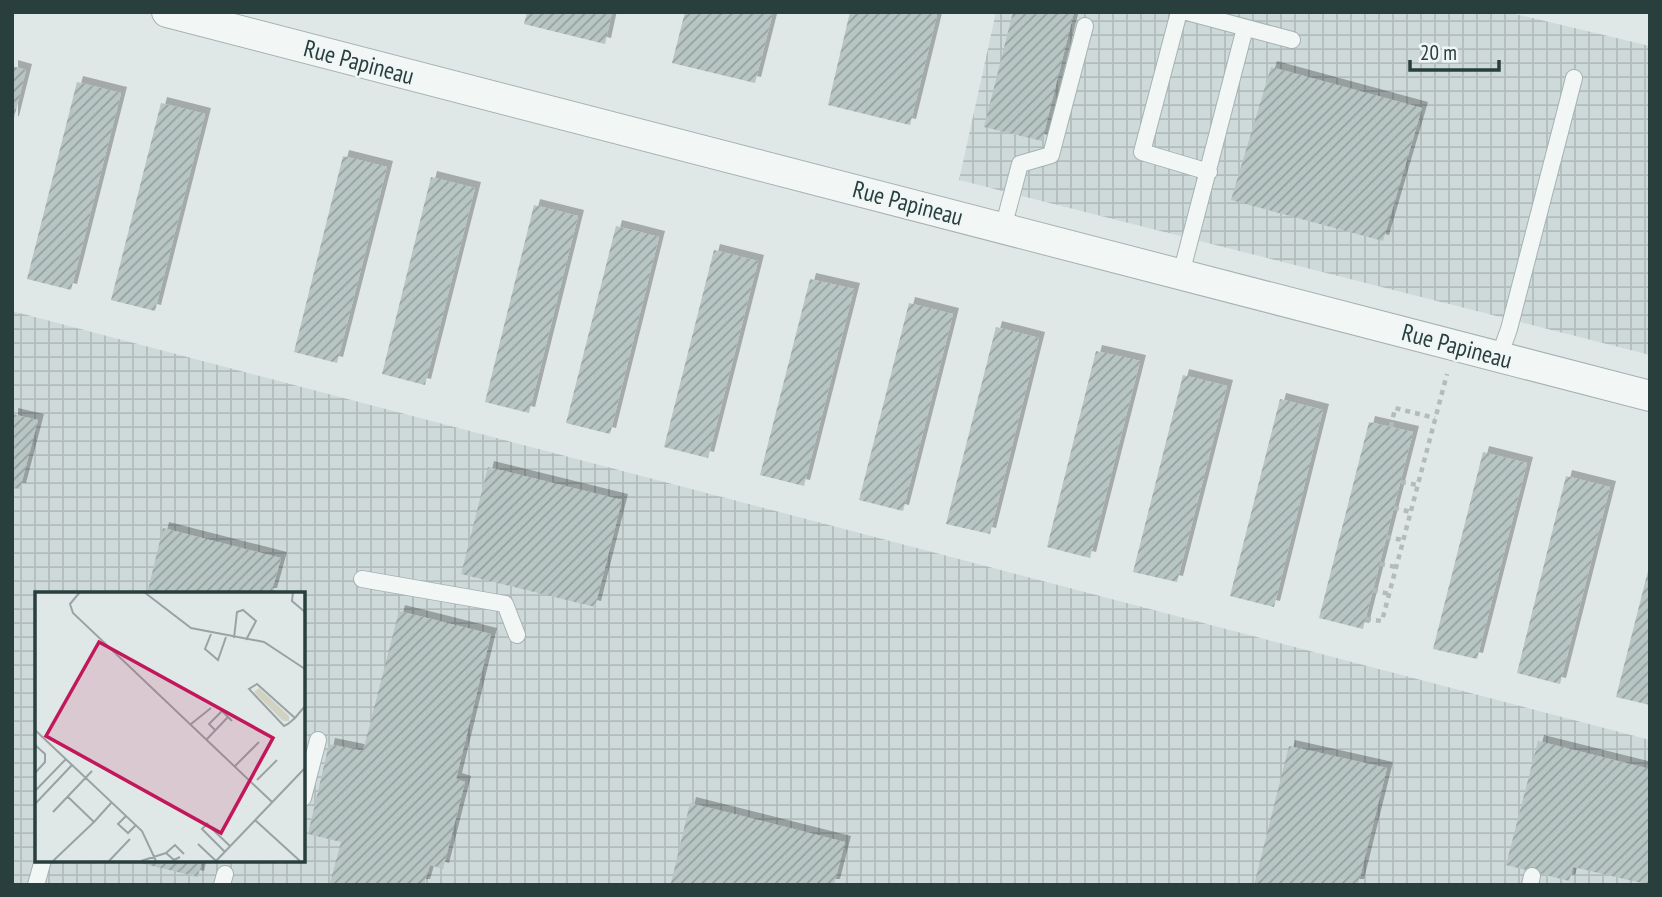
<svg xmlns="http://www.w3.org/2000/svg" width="1662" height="897" viewBox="0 0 1662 897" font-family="'PT Sans Narrow',sans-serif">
  <defs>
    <pattern id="industrial-grid" width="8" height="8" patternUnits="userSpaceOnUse" patternTransform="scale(1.75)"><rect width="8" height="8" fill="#cedad9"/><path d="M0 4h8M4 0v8" fill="none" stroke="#b1bcbb"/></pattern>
    <pattern id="building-hatch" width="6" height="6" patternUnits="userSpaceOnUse" patternTransform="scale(1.75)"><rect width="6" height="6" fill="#b7c5c3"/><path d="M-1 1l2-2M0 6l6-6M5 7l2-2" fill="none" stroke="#95a1a0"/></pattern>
    <filter id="shadow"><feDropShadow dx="6" dy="-6" stdDeviation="0" flood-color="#0004"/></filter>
  </defs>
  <rect width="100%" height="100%" fill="#e0e8e7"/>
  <path fill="url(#industrial-grid)" fill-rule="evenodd" d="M996,12H1507L1650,46V355L959,180Z
    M12,311L1650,740V885H12ZM37,594H303V860H37Z"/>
  <path fill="url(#building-hatch)" filter="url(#shadow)" d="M527,12H612L605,44L524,24Z
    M685,12H773L755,83L672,63Z
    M850,12H926L937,15L910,125L828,105Z
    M1013,12H1074L1042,141L984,127Z
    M12,66L26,70L13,122H12Z
    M1271,67L1422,108L1383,241L1231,200Z
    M77,82L121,93L71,290L27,279Z
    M161,103L205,114L155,311L111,300Z
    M343,156L387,167L337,363L294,352Z
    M431,177L475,188L425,385L382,374Z
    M534,205L578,216L529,413L485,402Z
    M616,226L659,237L610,434L566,423Z
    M714,250L758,261L708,458L664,447Z
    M810,279L854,289L804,486L760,475Z
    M909,303L953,314L903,511L859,500Z
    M996,327L1039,338L990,534L946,524Z
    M1096,351L1140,361L1090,558L1047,547Z
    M1183,375L1227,386L1177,582L1133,572Z
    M1280,399L1323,410L1274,607L1230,596Z
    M12,414L38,420L20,489L12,488Z
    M1369,422L1413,432L1363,629L1319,618Z
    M1483,452L1527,463L1477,659L1433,649Z
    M488,467L622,500L595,607L461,574Z
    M1566,476L1610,487L1560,684L1517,673Z
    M163,528L281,558L271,594H147Z
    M1649,567H1650V705L1616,697Z
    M399,611L491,634L456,779L465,782L443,869L430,865L424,885H338L330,883L341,842L308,834L329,744L363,751Z
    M1538,741L1650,769V885L1573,867L1569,881L1506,865Z
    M1289,746L1387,768L1358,885H1254Z
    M690,803L845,842L834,885H678L671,883Z
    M128,860H202L198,877Z"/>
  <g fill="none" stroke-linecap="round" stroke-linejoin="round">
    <g stroke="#a5b2b1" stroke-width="18">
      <path id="lane" d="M1179,12L1142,152L1209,172
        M1187,12L1292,40
        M1003,228L1020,164L1051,155L1085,26
        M1181,274L1245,28
        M1499,357L1509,329L1574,78
        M362,579L505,604L517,635
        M303,798L318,740
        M36,885L43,860
        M222,885L225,874
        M1530,885L1532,876"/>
    </g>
    <g stroke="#a5b2b1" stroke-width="32">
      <path id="street" d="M167,12L1650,396"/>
    </g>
    <path stroke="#b2bcbb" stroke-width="4.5" stroke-dasharray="5 5" stroke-linecap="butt" d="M1391,427L1395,408L1435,418
      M1401,482L1418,485
      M1394,508L1411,512
      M1386,537L1403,540
      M1380,564L1396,567
      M1373,590L1389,594
      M1366,619L1382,621L1447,374"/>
    <use href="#lane" stroke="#f2f7f6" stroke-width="16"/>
    <use href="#street" stroke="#f2f7f6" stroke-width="30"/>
  </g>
  <g text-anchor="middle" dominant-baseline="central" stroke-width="5" stroke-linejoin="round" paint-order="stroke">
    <g font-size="24" fill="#293f3d" stroke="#eff6f5">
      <text transform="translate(359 62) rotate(15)">Rue Papineau</text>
      <text transform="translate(908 203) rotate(15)">Rue Papineau</text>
      <text transform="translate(1457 346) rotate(15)">Rue Papineau</text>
    </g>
  </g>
  <g transform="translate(35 592)">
    <rect width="270" height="270" fill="#e0e8e7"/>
    <path d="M224,96L254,124V129H248L219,100Z" fill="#d1d2c1"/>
    <path fill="none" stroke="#97a4a3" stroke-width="2" d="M45,0L35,12L38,21L237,210M109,0L156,36L229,50L270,77M258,0L257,9L270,20M176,42L170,57L183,68L191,45M199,46L202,20L208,18L221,29L211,48M260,126L222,92L214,97L249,134L253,132L260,126L270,114M156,132L176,116M0,138L107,239L121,269M180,138L174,132L187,119L197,129M172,147L193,125M0,153L10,162V170L0,181M200,174L224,150M222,188L242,168M0,199L31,167M0,212L37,173M18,220L57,179M91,224L83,232L93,241L101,233M220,228L265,269M59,230L77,210M173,231L167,237L190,260M176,236L195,254M163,252L181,269M145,265L139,268L131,261L140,253L149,262M18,269L59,230L32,204M74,269L95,247M106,269L131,261M181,269L270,176"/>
    <path fill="#c2185b" fill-opacity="0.15" stroke="#c2185b" stroke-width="3.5" d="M64,50L238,146L186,241L11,144Z"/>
    <rect width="270" height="270" fill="none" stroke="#293f3d" stroke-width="3.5"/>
  </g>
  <rect width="1662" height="897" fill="none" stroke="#293f3d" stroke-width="28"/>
  <path d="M1410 60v10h89v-10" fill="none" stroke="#293f3d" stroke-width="3.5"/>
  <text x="1420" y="60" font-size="21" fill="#293f3d" stroke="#eff6f5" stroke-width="5" paint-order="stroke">20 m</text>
</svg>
